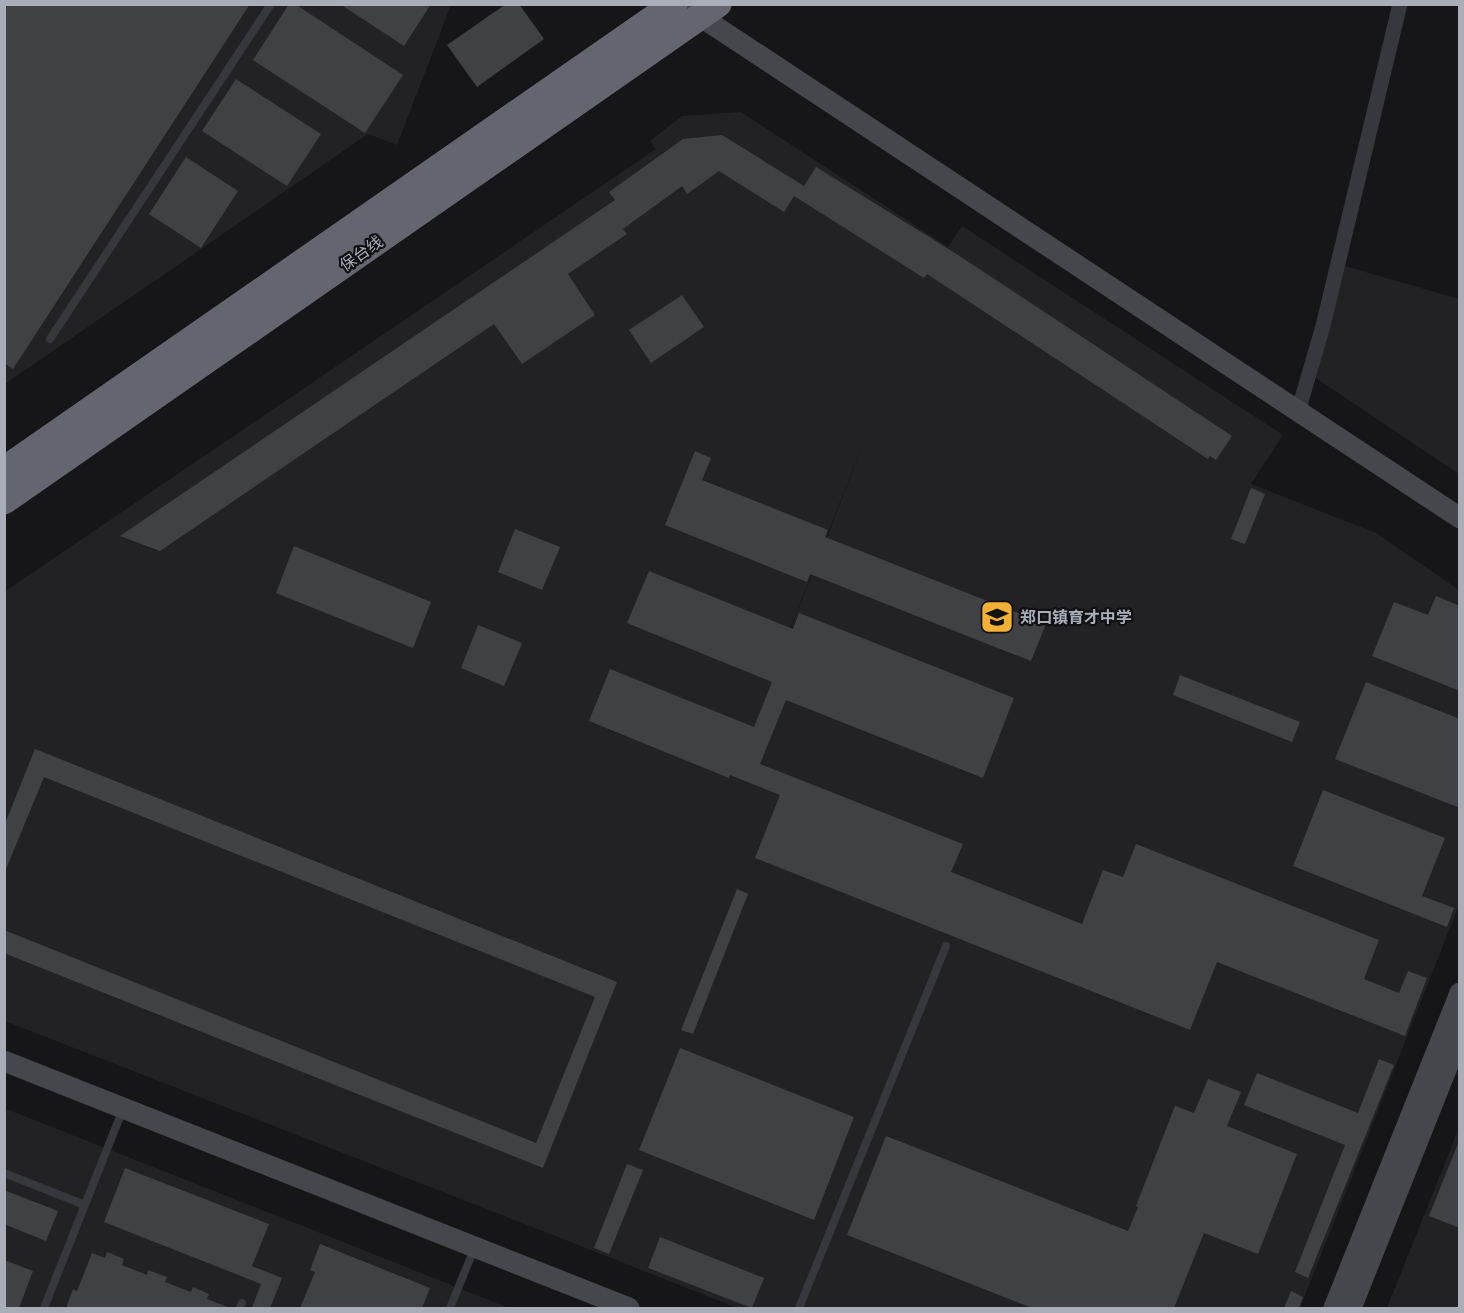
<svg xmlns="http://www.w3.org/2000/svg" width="1464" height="1313" viewBox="0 0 1464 1313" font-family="'Noto Sans','Noto Sans SC',sans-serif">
  <rect width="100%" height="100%" fill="#161618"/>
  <path fill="#222225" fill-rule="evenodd" d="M5,5H451L397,145L368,134L5,384Z
    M741,112L948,247L962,226L1283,435L1251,484L1376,533L1459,590V905L1300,1308H737L591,1250L5,1021L4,592L656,149L650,141L682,116ZM868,431L828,535L788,635V634Z
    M1345,266L1459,299V474L1316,378Z
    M4,1108L308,1228L509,1308H5Z
    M1459,1128V1308H1387Z"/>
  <path fill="#404145" d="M4,4H250L13,369L4,363Z
    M289,4H295L403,75L365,133L253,60Z
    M340,4H431L404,46Z
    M506,4H519L544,39L477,87L447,45Z
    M236,79L321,134L287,186L202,131Z
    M722,135L804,186L816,167L955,253L1232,436L1216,460L1210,456L1208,459L927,274L924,278L794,196L784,212L719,171L687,194L682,186L623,229L627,234L568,274L595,315L522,364L494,324L160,551L120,536L615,200L609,192L683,139Z
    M186,157L238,191L201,248L149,214Z
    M682,295L704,327L651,363L629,330Z
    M695,451L711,458L702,480L828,530L825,537L1046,624L1031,661L810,574L807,582L665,525Z
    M1251,488L1265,494L1245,544L1231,539Z
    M515,529L560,547L542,590L498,572Z
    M294,546L431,602L413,648L276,593Z
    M649,571L793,629L799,613L1014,698L983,778L786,700L760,764L963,844L951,872L1082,924L1103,870L1123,877L1136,844L1379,940L1364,979L1399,993L1408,971L1427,978L1405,1036L1217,962L1190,1030L755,858L780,795L730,775L729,778L589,721L610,669L754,727L772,682L627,623Z
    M1436,596L1460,606V691L1372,656L1394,602L1428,615Z
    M478,625L522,643L504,686L461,668Z
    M1180,675L1300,722L1292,742L1173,695Z
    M1366,682L1460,719V808L1335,759Z
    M35,749L617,982L543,1168L4,953V930L536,1143L595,997L44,777L4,874V826Z
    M1323,790L1445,838L1422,896L1454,908L1447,927L1293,866Z
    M737,889L748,894L693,1034L681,1030Z
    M680,1048L854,1117L814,1220L639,1150Z
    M1379,1059L1394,1065L1308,1278L1295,1272L1345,1145L1244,1105L1257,1073L1358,1113Z
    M1208,1079L1241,1092L1227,1126L1297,1154L1258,1254L1204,1233L1174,1308H1032L847,1235L886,1136L1128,1231L1138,1207L1136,1206L1175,1106L1194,1113Z
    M1459,1141H1460V1228L1429,1216Z
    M627,1164L643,1170L609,1254L594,1248Z
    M125,1168L269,1224L252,1266L282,1278L270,1308H252L261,1284L104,1222Z
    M4,1190L58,1211L46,1241L4,1224Z
    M660,1237L764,1278L752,1308L648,1268Z
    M320,1244L430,1288L422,1308H300L315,1272L310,1270Z
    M107,1252L124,1259L122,1265L147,1275L148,1270L167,1277L165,1282L191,1292L193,1287L209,1294L207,1299L230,1308H66L73,1289L77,1291L92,1253L105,1258Z
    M4,1260L33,1271L19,1308H4Z
    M1291,1291L1303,1297L1299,1308H1284Z"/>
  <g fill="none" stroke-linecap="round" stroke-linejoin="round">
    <path stroke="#37383d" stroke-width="8" d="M50,339L271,4
      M4,1173L85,1205
      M44,1308L123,1109
      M240,1308L242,1303
      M450,1308L474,1249
      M799,1308L946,946"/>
    <path stroke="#37383d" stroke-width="15" d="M1298,412L1323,326L1400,4"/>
    <path stroke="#45474d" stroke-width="21" d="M689,9L1460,518
      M4,1061L629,1308
      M1334,1308L1460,993
      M1351,1308L1460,1035"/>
    <path stroke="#63666e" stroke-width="27" d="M4,470L674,4
      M4,501L718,4"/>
  </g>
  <defs>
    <g id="school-square" transform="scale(1.725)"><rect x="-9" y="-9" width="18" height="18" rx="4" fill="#f2b134" stroke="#111113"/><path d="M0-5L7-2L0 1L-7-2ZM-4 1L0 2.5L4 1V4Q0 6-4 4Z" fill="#111"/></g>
  </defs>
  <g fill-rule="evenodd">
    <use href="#school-square" x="997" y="617"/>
  </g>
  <g text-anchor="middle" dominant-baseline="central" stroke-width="4.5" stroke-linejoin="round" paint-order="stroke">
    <g font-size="16" fill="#a8adb8" stroke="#111113">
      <text transform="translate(361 253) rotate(-35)">保台线</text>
    </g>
    <g font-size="16" font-weight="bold" fill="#a8adb8" stroke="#111113" text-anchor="start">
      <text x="1020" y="617">郑口镇育才中学</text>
    </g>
  </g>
  <rect width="1464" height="1313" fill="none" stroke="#a8adb8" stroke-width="12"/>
</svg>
